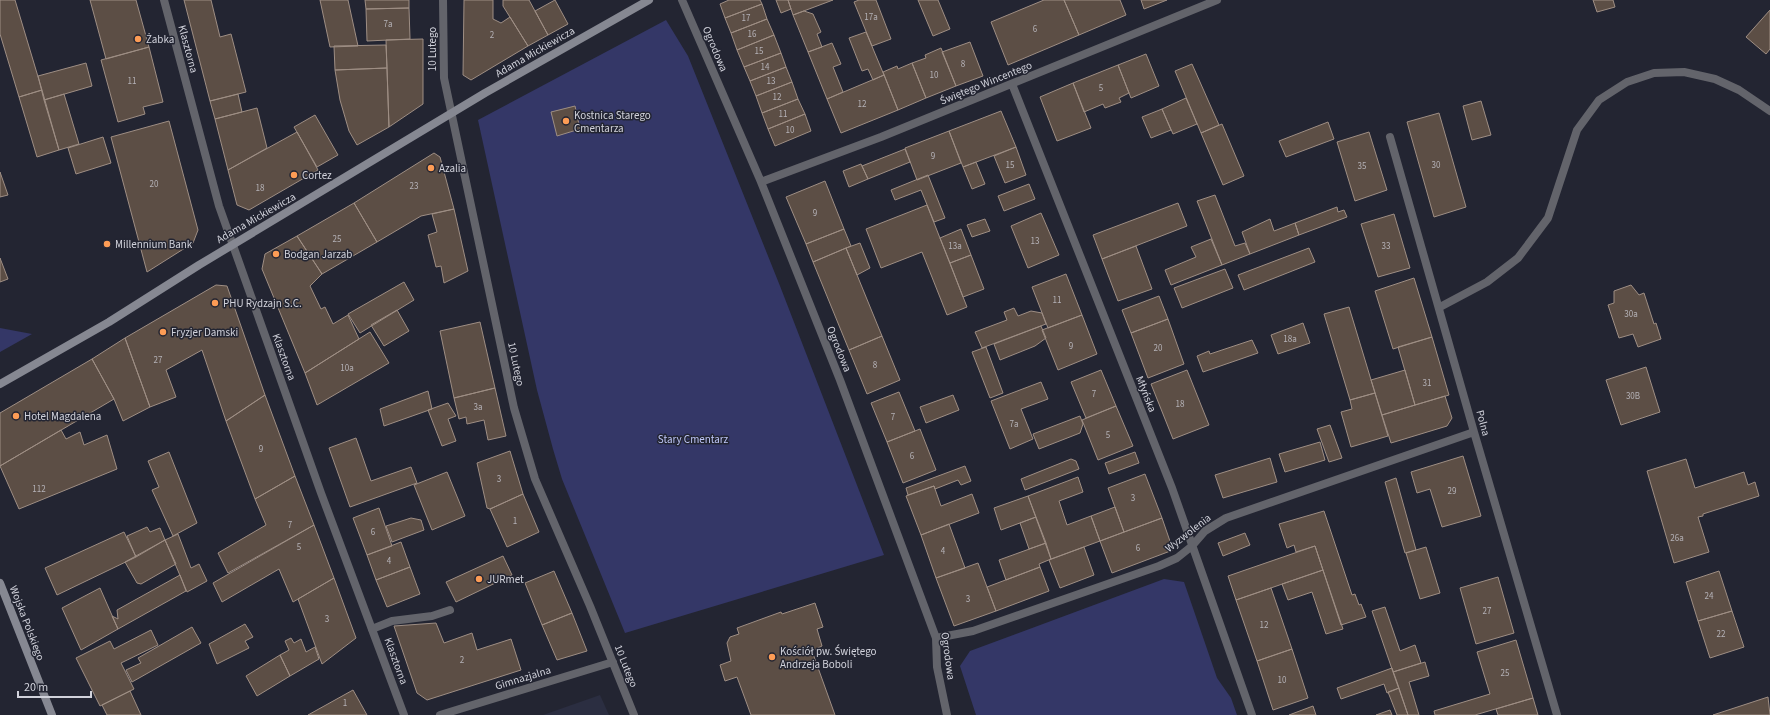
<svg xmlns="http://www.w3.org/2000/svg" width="1770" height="715" viewBox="0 0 1770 715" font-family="'Source Sans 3',sans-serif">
  <rect width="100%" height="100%" fill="#232532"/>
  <path fill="#2b2e41" d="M600,695L609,715H543Z"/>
  <path fill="#343767" d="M666,20L688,56L780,286L884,555L625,633L562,479L553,449L537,390L478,120Z
    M0,328L32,334L0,352Z
    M1164,579L1184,582L1217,678L1231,698L1237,715H976L960,666L970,651Z"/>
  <path fill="#5c4e45" stroke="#9e8e84" d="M0,0H15L42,90L19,97L0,34Z
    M90,0H136L149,47L106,59Z
    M184,0H211L220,37L231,34L246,92L210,101Z
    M320,0H348L358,46L330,47Z
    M365,0H409V8L366,9Z
    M464,0H493V19L501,23L510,17L528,46L471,80L463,75Z
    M503,0H529L548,35L528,46L503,6Z
    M555,0L568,24L548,35L535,11Z
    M729,0H760L762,4L725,18L720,4Z
    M776,0H788L791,9L781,13Z
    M788,0H833L793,15Z
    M859,0H876L891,39L872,46L854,2Z
    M918,0H938L950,29L933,36Z
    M1044,0H1064L1079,35L1008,65L991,22Z
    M1064,0H1120L1126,15L1079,35Z
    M1141,0H1167L1144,9Z
    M1593,0H1613L1615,7L1597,12Z
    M762,4L767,19L731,33L725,18Z
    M409,8L410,39L367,41L366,9Z
    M1770,10V49L1766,54L1746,37Z
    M804,11L813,14L821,32L817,34L822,47L808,52L793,15Z
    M767,19L774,35L737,50L731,33Z
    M866,32L884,75L873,80L868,69L862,71L849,38Z
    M774,35L781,53L744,67L737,50Z
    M423,39V104L389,127L386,40Z
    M970,42L983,76L956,86L942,52Z
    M832,43L841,64L833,67L843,92L827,99L808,52Z
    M386,45L387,68L335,70L334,46Z
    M149,47L163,102L143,107L145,114L118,122L101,60Z
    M941,48L956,86L926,98L912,63L926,58L925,55Z
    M781,53L786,67L750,81L744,67Z
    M1146,54L1159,86L1131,98L1118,65Z
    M86,63L92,86L44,100L38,76Z
    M912,63L926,98L898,110L883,72L897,66L898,69Z
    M1192,64L1219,125L1201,133L1175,71Z
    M1118,65L1129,93L1119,98L1121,102L1105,108L1103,104L1084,112L1073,83Z
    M786,67L792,82L756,96L750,81Z
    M387,68L389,127L357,145L349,131L340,100L335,70Z
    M884,75L898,110L841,133L827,99Z
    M792,82L798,99L762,113L756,96Z
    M1073,83L1091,128L1057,141L1040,97Z
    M42,90L59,150L37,157L19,97Z
    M64,94L79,144L59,150L44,100Z
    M238,94L242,112L215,119L210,101Z
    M1186,98L1197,124L1173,134L1162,109Z
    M798,99L805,114L768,129L762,113Z
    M1481,101L1491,135L1472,140L1463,106Z
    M575,106L580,129L557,136L551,112Z
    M257,108L267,148L228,170L215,119Z
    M1162,109L1171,130L1151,138L1142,117Z
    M1001,111L1016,147L963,167L949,131Z
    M1439,113L1466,207L1434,217L1407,122Z
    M805,114L811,131L775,146L768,129Z
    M315,115L338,155L317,167L294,127Z
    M169,121L198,230L193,243L147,272L111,137Z
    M1328,122L1334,139L1286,157L1279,141Z
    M1222,124L1244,176L1223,185L1201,133Z
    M949,131L961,163L917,180L905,148Z
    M297,132L318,170L249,210L237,205L228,170Z
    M1369,132L1387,190L1355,201L1337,142Z
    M103,137L111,163L76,174L68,148Z
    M1016,147L1026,175L1005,183L994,156Z
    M905,149L910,162L868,179L862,166Z
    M434,153L440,157L454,209L421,216L377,242L354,203Z
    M976,162L985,184L972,189L963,167Z
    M861,164L868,179L849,187L843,171Z
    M0,172L8,195L0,197Z
    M928,175L945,218L934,222L921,190L895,200L891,190Z
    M825,181L844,229L806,244L786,197Z
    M1029,184L1035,199L1004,211L998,196Z
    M1215,195L1235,246L1245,243L1250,254L1222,265L1197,201Z
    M354,203L377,242L322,274L297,236Z
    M1178,203L1187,226L1102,259L1093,235Z
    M927,205L967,307L947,315L922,252L881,268L866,229Z
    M1337,207L1338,212L1344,210L1347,217L1299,235L1295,223Z
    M454,209L468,271L444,283L441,266L436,267L428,235L437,232L432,214Z
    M1041,213L1059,255L1028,268L1011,226Z
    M1394,214L1410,268L1378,277L1361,224Z
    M985,219L990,231L972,237L967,225Z
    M1270,219L1274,231L1295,223L1299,235L1250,254L1242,232Z
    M844,229L851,246L813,262L806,244Z
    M961,229L971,255L950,263L940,238Z
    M297,236L322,274L310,286L321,309L325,307L333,324L348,315L359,339L305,373L262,269L265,254Z
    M1211,239L1222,265L1171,285L1165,270L1196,257L1191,247Z
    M860,243L870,268L857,275L846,248Z
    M1136,246L1152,289L1118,301L1102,259Z
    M846,248L882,336L849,350L813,262Z
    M1309,248L1315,262L1244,290L1238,275Z
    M971,255L984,289L963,297L950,263Z
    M0,258L8,279L0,282Z
    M1225,269L1233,288L1182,308L1174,288Z
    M1066,274L1082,315L1048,328L1032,287Z
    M1414,278L1432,337L1393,349L1375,291Z
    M404,282L414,300L360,333L348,314Z
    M216,285L227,286L265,395L226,421L202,350L166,370L176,397L150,407L125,338Z
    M1631,285L1639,295L1644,293L1654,324L1656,323L1661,339L1638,347L1633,334L1619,338L1608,305L1614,303V291Z
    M1159,296L1168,319L1131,333L1122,310Z
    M1349,307L1375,393L1350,400L1324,314Z
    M1014,308L1018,316L1031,311L1042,313L1046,324L982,348L975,332L1007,320L1004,312Z
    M397,310L409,331L384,346L371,325Z
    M1082,315L1097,354L1058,370L1042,330Z
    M1168,319L1184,364L1148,378L1131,333Z
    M480,322L495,388L454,398L440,331Z
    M1303,323L1310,343L1278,354L1271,335Z
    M1041,326L1046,338L1035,346L1000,360L994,344Z
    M370,332L389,363L317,405L305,373Z
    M882,336L900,380L867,394L849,350Z
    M1432,337L1449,395L1415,405L1398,347Z
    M125,338L150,407L123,421L114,399L92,359Z
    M1252,340L1258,353L1203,372L1197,356L1209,351L1210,354Z
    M986,347L1003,393L990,398L972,352Z
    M92,359L114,399L0,466V413Z
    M1646,367L1660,412L1621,425L1606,380Z
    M1101,370L1116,406L1086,418L1071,382Z
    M1187,370L1209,425L1173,439L1151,384Z
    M1405,370L1415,405L1382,415L1371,380Z
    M1041,382L1048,399L1021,409L1033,439L1010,449L991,401Z
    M495,388L506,436L488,440L484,420L467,424L466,417L459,419L454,398Z
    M428,391L432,409L384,426L380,409Z
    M899,392L915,431L887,442L871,403Z
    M1375,393L1388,436L1351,447L1341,412L1352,409L1350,400Z
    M265,395L295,476L255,499L226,421Z
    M953,395L959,410L926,423L920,407Z
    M1445,396L1452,418L1447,426L1391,443L1382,415Z
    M448,403L456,416L448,419L456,441L442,446L428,410Z
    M1116,406L1133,446L1098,460L1082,420Z
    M1080,416L1083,424L1080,433L1039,449L1033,434Z
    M1330,425L1342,458L1329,462L1317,429Z
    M920,429L936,470L903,483L887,442Z
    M61,430L66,439L80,432L84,445L107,435L117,469L19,509L0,466Z
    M356,438L371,481L411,467L417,483L350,507L329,448Z
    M1320,442L1325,460L1285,472L1279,454Z
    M510,451L523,494L490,509L487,508L477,463Z
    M169,452L197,523L173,536L152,490L159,487L148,461Z
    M1135,452L1139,463L1109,474L1105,463Z
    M1463,456L1481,516L1442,527L1430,489L1417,493L1411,472Z
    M1270,458L1277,482L1223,498L1215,475Z
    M1071,459L1076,461L1079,469L1025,490L1021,479Z
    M1686,459L1695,488L1744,472L1748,485L1755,482L1759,496L1703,514V516L1698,517L1709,552L1674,563L1647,471Z
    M965,466L971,481L961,485L958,480L935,489L934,486L908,495L906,488Z
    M447,472L465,516L432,530L414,485Z
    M1145,474L1162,518L1124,532L1108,488Z
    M295,476L314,525L228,573L218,553L266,525L255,499Z
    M1078,477L1083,492L1059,501L1067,525L1091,516L1100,541L1051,559L1028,496Z
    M1396,478L1416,550L1405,553L1385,482Z
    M934,486L941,506L972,494L979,513L921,535L906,496Z
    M523,494L539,532L507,547L490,509Z
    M1028,496L1036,517L1001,530L994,508Z
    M1115,507L1124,532L1100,541L1091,516Z
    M379,508L392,546L367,555L353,518Z
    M1324,511L1352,595L1355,594L1359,605L1361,604L1366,617L1341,625L1315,546L1296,552L1294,545L1287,548L1279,524Z
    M1036,517L1046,543L1029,549L1020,523Z
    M411,518L421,520L424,530L392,542L386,526Z
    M1162,518L1173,550L1112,573L1100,541Z
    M949,524L965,568L936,578L921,535Z
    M314,525L334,578L293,602L279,569L222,602L213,583Z
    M147,527L150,532L160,528L165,540L136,557L127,536Z
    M124,532L136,557L57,595L45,568Z
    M1245,533L1250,545L1223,556L1218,543Z
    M178,534L191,568L199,564L207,581L187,592L165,540Z
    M165,540L176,564L141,584L137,583L125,562Z
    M401,542L410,567L376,580L367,555Z
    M1046,543L1051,559L1039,564L1040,567L1006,580L999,560Z
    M1315,546L1323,570L1236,600L1228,576Z
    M1084,547L1094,575L1060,588L1049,560Z
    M1426,547L1440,593L1420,599L1406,553Z
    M503,556L512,575L456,602L446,582Z
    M978,563L996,611L954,626L936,578Z
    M410,567L420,594L387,607L376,580Z
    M1040,567L1049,591L996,611L987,587Z
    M1323,570L1343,629L1326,634L1312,592L1288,600L1282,584Z
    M554,571L572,613L542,625L525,583Z
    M1719,571L1732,611L1698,621L1686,582Z
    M180,575L186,591L118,629L112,616L118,619L117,610Z
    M1498,577L1514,633L1476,644L1460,588Z
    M334,578L356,638L322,664L298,599Z
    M100,588L118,629L81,650L62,608Z
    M1271,588L1292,649L1257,661L1236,600Z
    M815,603L823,627L817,629L822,646L812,651L835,715H751L737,677L725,681L720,665L731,661L727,643L730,637L739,634L737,628L781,612L782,614Z
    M1385,607L1400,651L1415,645L1421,663L1393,672L1372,611Z
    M1732,611L1744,647L1710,658L1698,621Z
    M572,613L587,651L557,660L542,625Z
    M436,623L444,643L472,633L477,650L511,639L521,670L427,700L417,693L394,626Z
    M245,624L253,637L245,641L249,648L217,664L209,644Z
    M192,627L201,643L132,682L126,670L141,663L138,658Z
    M151,630L158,645L121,663L134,689L100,706L76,658L110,641L114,649Z
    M291,638L294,643L301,639L306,652L315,647L319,659L290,676L280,655L289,650L285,641Z
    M1516,640L1533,698L1475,715H1435L1434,711L1490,694L1477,652Z
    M1292,649L1308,698L1273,710L1257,661Z
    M280,655L290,676L257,696L246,676Z
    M1425,662L1429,676L1409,682L1419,715H1408L1393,672Z
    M1392,668L1399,688L1387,693L1384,684L1341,699L1337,688Z
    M1399,688L1408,715H1397L1388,692Z
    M353,690L367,715H308Z
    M130,691L141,715H107L102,705Z
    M1768,697L1770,715H1713Z
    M1533,698L1538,715H1498L1496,709Z
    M1313,706L1316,715H1289Z
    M1390,710L1392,715H1376Z"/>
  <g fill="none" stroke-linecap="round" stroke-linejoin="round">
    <path stroke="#63646b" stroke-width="8" d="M372,629L392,621L432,616L450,610"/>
    <path stroke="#63646b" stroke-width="8" d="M164,0L219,206L321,493L404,715
      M443,0L444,78L514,408L535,479L590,606L634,715
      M682,0L761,182L840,380L936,638L937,667L947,715
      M1012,84L1172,488L1252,715
      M1390,137L1474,432L1557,715
      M761,182L881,137L1217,0
      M1440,307L1487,282L1518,258L1548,218L1577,130L1599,100L1627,82L1654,73L1684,72L1715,79L1739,90L1770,111
      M936,638L973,631L1159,566L1177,558L1192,546L1205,531L1226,518L1474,432
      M440,715L613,662"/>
    <path stroke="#868892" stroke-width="8" d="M0,384L109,322L199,265L485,93L649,0
      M0,583L52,715"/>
  </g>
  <g fill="#fd9c55" stroke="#232532" stroke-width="1.5">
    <circle cx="138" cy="39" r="4"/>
    <circle cx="566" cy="121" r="4"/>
    <circle cx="431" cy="168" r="4"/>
    <circle cx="294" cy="175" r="4"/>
    <circle cx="107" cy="244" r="4"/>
    <circle cx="276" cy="254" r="4"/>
    <circle cx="215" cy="303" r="4"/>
    <circle cx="163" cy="332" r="4"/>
    <circle cx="16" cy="416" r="4"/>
    <circle cx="479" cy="579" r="4"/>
    <circle cx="772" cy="657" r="4"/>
  </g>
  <g text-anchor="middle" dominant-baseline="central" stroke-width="3" stroke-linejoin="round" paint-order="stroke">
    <g font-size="9" fill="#b4b1b6">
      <text x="871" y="17">17a</text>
      <text x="746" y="18">17</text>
      <text x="388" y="24">7a</text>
      <text x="1035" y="29">6</text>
      <text x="752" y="34">16</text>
      <text x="492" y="35">2</text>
      <text x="759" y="51">15</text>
      <text x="963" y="64">8</text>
      <text x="765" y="67">14</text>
      <text x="934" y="75">10</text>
      <text x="132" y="81">11</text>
      <text x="771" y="81">13</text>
      <text x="1101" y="88">5</text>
      <text x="777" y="97">12</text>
      <text x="862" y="104">12</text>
      <text x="783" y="114">11</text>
      <text x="790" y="130">10</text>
      <text x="933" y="156">9</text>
      <text x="1010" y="165">15</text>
      <text x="1436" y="165">30</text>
      <text x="1362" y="166">35</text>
      <text x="154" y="184">20</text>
      <text x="414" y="186">23</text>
      <text x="260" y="188">18</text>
      <text x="815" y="213">9</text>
      <text x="337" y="239">25</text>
      <text x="1035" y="241">13</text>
      <text x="955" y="246">13a</text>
      <text x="1386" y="246">33</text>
      <text x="1057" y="300">11</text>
      <text x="1631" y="314">30a</text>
      <text x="1290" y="339">18a</text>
      <text x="1071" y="346">9</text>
      <text x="1158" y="348">20</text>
      <text x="158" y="360">27</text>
      <text x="875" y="365">8</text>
      <text x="347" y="368">10a</text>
      <text x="1427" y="383">31</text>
      <text x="1094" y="394">7</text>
      <text x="1633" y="396">30B</text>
      <text x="1180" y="404">18</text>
      <text x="478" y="407">3a</text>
      <text x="893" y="417">7</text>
      <text x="1014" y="424">7a</text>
      <text x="1108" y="435">5</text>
      <text x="261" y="449">9</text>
      <text x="912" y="456">6</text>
      <text x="499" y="479">3</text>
      <text x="39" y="489">112</text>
      <text x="1452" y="491">29</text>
      <text x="1133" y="498">3</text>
      <text x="515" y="521">1</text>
      <text x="290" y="525">7</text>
      <text x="373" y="532">6</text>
      <text x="1677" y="538">26a</text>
      <text x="299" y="547">5</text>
      <text x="1138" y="548">6</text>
      <text x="943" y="551">4</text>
      <text x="389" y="561">4</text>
      <text x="1709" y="596">24</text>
      <text x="968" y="599">3</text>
      <text x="1487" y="611">27</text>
      <text x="327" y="619">3</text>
      <text x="1264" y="625">12</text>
      <text x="1721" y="634">22</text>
      <text x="462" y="660">2</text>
      <text x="1505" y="673">25</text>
      <text x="1282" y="680">10</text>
      <text x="345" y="703">1</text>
    </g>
    <g font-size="11" fill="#d1d2db" stroke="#232532" text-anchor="start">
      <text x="146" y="39">Żabka</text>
      <text x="574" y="115">Kostnica Starego<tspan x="574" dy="13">Cmentarza</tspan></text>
      <text x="439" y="168">Azalia</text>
      <text x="302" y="175">Cortez</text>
      <text x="115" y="244">Millennium Bank</text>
      <text x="284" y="254">Bodgan Jarzab</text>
      <text x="223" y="303">PHU Rydzajn S.C.</text>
      <text x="171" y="332">Fryzjer Damski</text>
      <text x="24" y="416">Hotel Magdalena</text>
      <text x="487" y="579">JURmet</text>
      <text x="780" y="651">Kościół pw. Świętego<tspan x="780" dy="13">Andrzeja Boboli</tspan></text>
    </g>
    <g font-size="11" fill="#d1d2db" stroke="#232532">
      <text transform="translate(188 49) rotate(75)">Klasztorna</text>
      <text transform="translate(432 49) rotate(-90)">10 Lutego</text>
      <text transform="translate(715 49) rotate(67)">Ogrodowa</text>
      <text transform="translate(535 52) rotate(-30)">Adama Mickiewicza</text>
      <text transform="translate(986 83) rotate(-22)">Świętego Wincentego</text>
      <text transform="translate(256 218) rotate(-30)">Adama Mickiewicza</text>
      <text transform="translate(839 349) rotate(68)">Ogrodowa</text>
      <text transform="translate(284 357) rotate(70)">Klasztorna</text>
      <text transform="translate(516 364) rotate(78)">10 Lutego</text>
      <text transform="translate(1146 394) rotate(68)">Młyńska</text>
      <text transform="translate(1483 423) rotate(75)">Polna</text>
      <text transform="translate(1188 533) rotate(-38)">Wyzwolenia</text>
      <text transform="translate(27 623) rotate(69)">Wojska Polskiego</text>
      <text transform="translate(948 656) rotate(82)">Ogrodowa</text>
      <text transform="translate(396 661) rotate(70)">Klasztorna</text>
      <text transform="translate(626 666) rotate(68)">10 Lutego</text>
      <text transform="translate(523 678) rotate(-17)">Gimnazjalna</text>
    </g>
    <g font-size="11" fill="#bec6f8" stroke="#232532">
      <text x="693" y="439">Stary Cmentarz</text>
    </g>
  </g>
  <path d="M18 691v6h73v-6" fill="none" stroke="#d1d2db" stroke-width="2"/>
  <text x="24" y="691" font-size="12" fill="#d1d2db" stroke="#232532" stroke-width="3" paint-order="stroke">20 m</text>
</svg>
